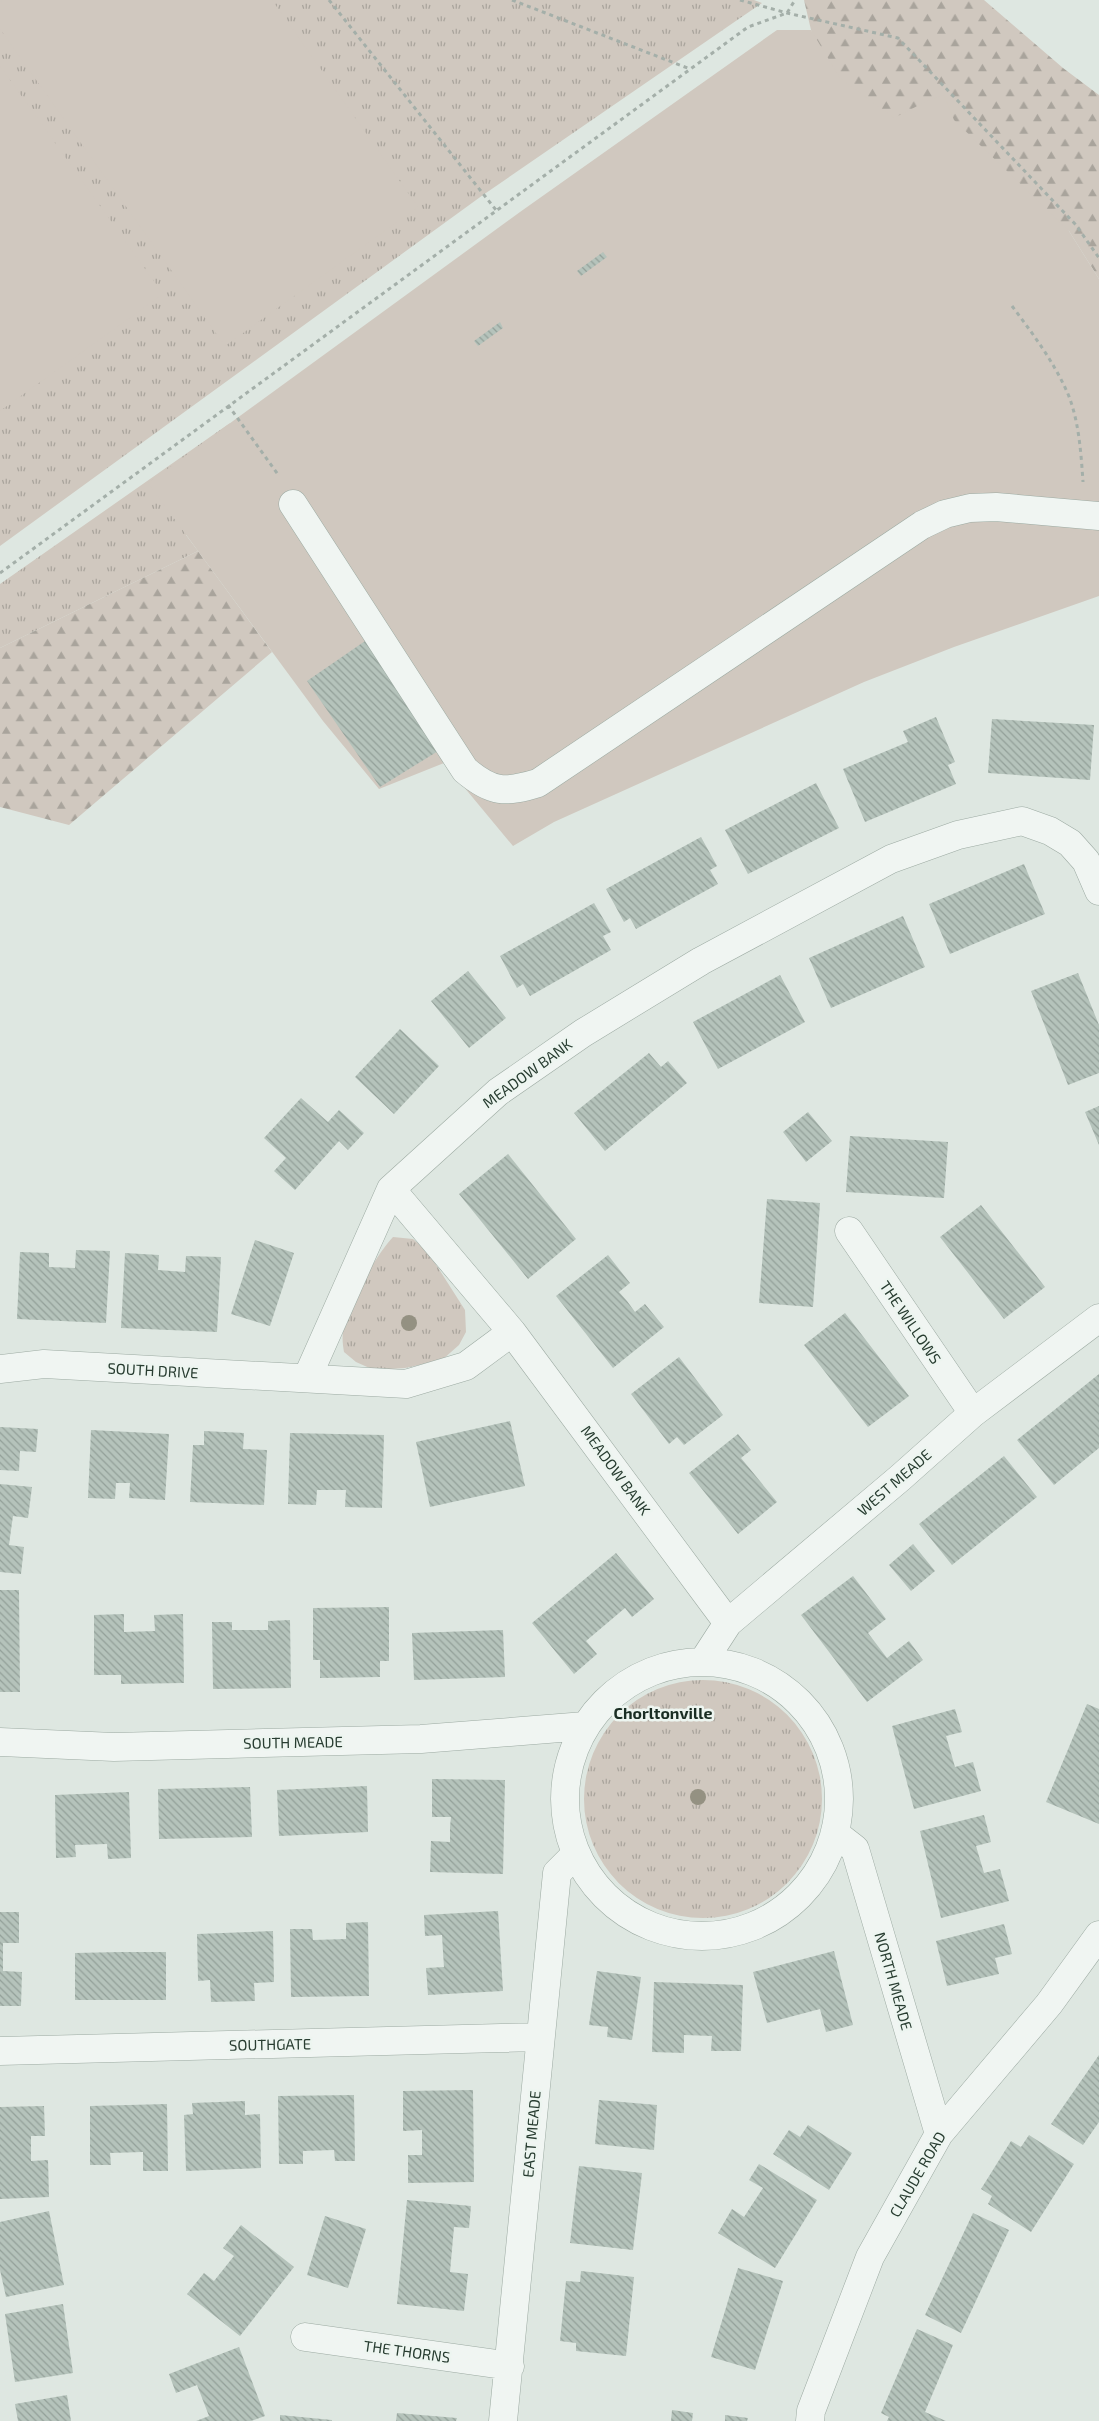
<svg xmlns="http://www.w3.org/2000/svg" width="1099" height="2421" viewBox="0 0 1099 2421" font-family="'Exo 2',sans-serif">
  <defs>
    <pattern id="grass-tufts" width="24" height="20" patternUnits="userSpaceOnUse" patternTransform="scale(1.25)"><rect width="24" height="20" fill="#d0c8bf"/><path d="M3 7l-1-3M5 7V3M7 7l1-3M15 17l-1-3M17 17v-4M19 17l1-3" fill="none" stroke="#a9a49c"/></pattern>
    <pattern id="forest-firs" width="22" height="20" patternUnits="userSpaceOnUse" patternTransform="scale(1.25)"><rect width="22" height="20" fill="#d0c8bf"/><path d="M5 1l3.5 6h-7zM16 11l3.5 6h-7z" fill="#a9a49c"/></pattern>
    <pattern id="building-back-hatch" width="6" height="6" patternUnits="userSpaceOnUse" patternTransform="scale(1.25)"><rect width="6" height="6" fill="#b5c3bb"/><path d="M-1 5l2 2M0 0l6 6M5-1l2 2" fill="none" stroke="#93a099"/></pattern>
  </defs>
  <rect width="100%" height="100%" fill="#dee7e1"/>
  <path fill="url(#grass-tufts)" d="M0,0H754L762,3L483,195L0,546Z
    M230,423L186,535L198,551L0,648V584Z
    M393,1237L413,1239L428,1252L465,1310L466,1332L459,1345L442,1360L405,1368L374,1370L356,1362L344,1352C343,1346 342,1339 343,1332C345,1308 376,1255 393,1237Z
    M584 1799a119 119 0 1 1 238 0a119 119 0 1 1-238 0Z"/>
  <path fill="url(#forest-firs)" d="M804,0H984L1063,68L1099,95V279L1069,231L862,195L811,30Z
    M198,551L272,652L69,825L0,807V648Z"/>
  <path fill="#d0c8bf" d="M3,0H272L418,207L225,346L0,29V2Z
    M777,30H811L840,78L894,118L927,101L944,95L954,120L1069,231L1099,279V596L954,647L864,682L554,822L513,846L444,763L379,789L323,721L148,483L520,212Z
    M0,66L163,294L0,411Z"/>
  <path fill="url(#building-back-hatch)" d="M603,252L607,257L581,276L577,271Z
    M500,322L503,328L478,346L474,341Z
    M368,639L443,748L380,787L307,681Z
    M936,717L955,762L948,765L956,784L865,822L843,769L908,742L903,731Z
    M992,719L1094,725L1090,780L988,773Z
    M816,783L839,828L748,874L725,830Z
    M701,837L717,866L710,870L718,884L636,929L630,918L624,922L606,889Z
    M1024,864L1045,914L950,954L929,904Z
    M594,903L611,932L603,936L611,950L530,996L523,984L517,988L500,956Z
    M903,916L925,967L831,1008L809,958Z
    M468,971L506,1018L469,1048L431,1001Z
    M1078,973L1099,1025V1073L1068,1085L1031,991Z
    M780,975L805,1022L718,1069L693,1022Z
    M400,1029L439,1066L394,1114L355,1077Z
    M649,1053L661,1067L668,1061L687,1083L605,1151L574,1113Z
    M301,1098L328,1122L339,1110L364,1133L348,1150L339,1141L295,1190L274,1171L286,1158L264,1138Z
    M1099,1106V1145L1085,1112Z
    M808,1112L832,1141L806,1162L783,1132Z
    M850,1136L948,1142L944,1198L846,1192Z
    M508,1154L576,1239L528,1279L459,1194Z
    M767,1199L820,1203L813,1307L759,1303Z
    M981,1205L1045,1287L1004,1319L940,1237Z
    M255,1240L294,1253L270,1326L231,1314Z
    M76,1250L110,1251L106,1323L17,1319L20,1252L49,1253V1267L75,1268Z
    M125,1253L159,1255L158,1270L185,1272L186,1256L221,1257L217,1332L121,1328Z
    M608,1255L630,1283L619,1292L627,1301L635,1312L645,1304L664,1327L613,1368L556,1296Z
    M845,1313L909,1396L868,1427L804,1345Z
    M679,1357L723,1415L684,1445L677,1437L669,1444L631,1394Z
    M1099,1374V1448L1054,1485L1017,1440Z
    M510,1421L525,1486L430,1507L416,1442Z
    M0,1427L38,1429L36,1452L20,1451L19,1471L0,1470Z
    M91,1430L169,1434L165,1500L129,1498L130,1483H116L115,1499L88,1498Z
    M204,1431L244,1433L243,1449L267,1450L264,1505L190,1502L193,1445H204Z
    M290,1433L384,1435L382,1508L345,1507L346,1490H317L316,1505L288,1504Z
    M738,1434L751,1450L741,1458L777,1502L738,1534L689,1473Z
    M1004,1456L1037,1497L952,1565L919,1524Z
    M0,1484L32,1487L28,1518L13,1516L11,1530L9,1545L24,1547L21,1574L0,1572Z
    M913,1544L935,1571L911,1591L889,1565Z
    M616,1553L654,1599L632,1617L625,1608L586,1641L597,1654L574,1674L532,1623Z
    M853,1576L886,1619L868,1633L887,1658L909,1641L923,1660L867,1702L801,1615Z
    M0,1590H19L20,1692H0Z
    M389,1607V1661H380V1677L320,1678V1660H313V1608Z
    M124,1614V1632L155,1631L154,1615L183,1614L184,1683L121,1684V1675H94V1615Z
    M290,1620L291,1688L213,1689L212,1622H232V1630H268V1621Z
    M503,1630L505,1677L414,1680L412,1633Z
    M1087,1704L1099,1709V1824L1046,1802Z
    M955,1709L962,1732L946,1736L955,1767L973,1762L981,1791L914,1809L892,1726Z
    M432,1779L505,1780L503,1874L430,1872L431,1841L450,1842V1827L451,1817H432Z
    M367,1786L368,1832L279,1836L277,1790Z
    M250,1787L252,1837L159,1839L158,1789Z
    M129,1792L131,1858L108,1859L107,1844L75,1845L76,1857L56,1858L55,1795Z
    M984,1815L991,1842L976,1846L984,1873L1000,1869L1009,1901L941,1918L920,1831Z
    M498,1911L503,1991L428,1995L426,1968L444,1967L443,1952L442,1935L425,1936L424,1915Z
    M0,1912H19V1943H3V1971L22,1972L21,2006H0Z
    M368,1922L369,1996L291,1997L290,1929H312L313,1940L346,1939V1923Z
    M1004,1924L1012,1954L995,1958L999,1974L947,1986L936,1941Z
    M273,1931L274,1982L254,1983L255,2001L211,2002L210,1980L198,1981L197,1934Z
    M834,1951L853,2025L826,2032L820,2009L767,2023L753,1972Z
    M120,1952H166V2000H75V1953Z
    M597,1971L641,1977L632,2040L607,2037L608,2027L589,2025Z
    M654,1982L743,1985L741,2051H711L712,2036L684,2035V2053L652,2052Z
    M1099,2055V2122L1083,2145L1051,2124Z
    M473,2090L474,2182L408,2183V2155H422V2130L403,2131V2091Z
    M354,2095L355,2161H335L334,2150L303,2151V2164H279L278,2096Z
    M599,2100L657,2105L654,2150L595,2144Z
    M245,2101V2115L260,2114L261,2168L186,2171L184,2115L193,2114L192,2103Z
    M167,2104L168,2171H143V2152L110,2153L111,2165H90V2106Z
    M44,2106L45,2136H31V2161L48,2160L49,2197L0,2199V2107Z
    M808,2125L852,2153L829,2190L773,2154L789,2130L800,2137Z
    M1029,2135L1074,2164L1031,2232L988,2204L992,2196L981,2189L1011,2141L1021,2147Z
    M759,2164L817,2200L775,2268L718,2233L732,2209L744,2217L763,2188L749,2180Z
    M579,2166L642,2173L633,2250L570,2243Z
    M407,2200L471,2206L469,2228L454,2227L450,2272L468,2274L464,2311L397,2304Z
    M49,2211L64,2285L6,2297L0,2270V2222Z
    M973,2213L1009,2230L961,2333L925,2315Z
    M325,2216L366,2229L348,2288L307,2275Z
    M241,2225L294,2267L240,2336L187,2294L204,2273L214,2281L234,2256L223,2248Z
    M738,2268L783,2281L755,2370L711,2357Z
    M581,2271L634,2277L626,2356L576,2351V2343L560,2341L566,2281L580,2282Z
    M63,2304L73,2373L15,2382L5,2314Z
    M917,2329L953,2345L925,2412L946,2421H887L889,2417L881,2413Z
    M239,2347L265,2416L251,2421H196L209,2416L197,2385L176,2393L169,2374Z
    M67,2395L71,2421H18L15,2404Z
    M672,2410L693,2413L692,2421H671Z
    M397,2413L457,2418L456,2421H396Z
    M280,2415L332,2420V2421H280Z
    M725,2415L748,2418L747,2421H725Z"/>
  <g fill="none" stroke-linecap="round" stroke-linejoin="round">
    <g stroke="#9caaa2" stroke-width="29">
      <path id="minor" d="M293,504L465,770C492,793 505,793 538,783L922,525L945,514L970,508L996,507L1099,516
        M849,1231L973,1413
        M0,1369L44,1364L406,1384L466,1366L512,1332
        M307,1378L391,1189
        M728,1623L512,1332L391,1189L498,1092L583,1033L701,961L891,859L958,835L1022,821L1050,831L1070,843L1086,861L1099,891
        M704,1660L728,1623L900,1478L973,1413L1099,1318
        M565 1799a137 137 0 1 1 274 0a137 137 0 1 1-274 0Z
        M0,1742L114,1747L421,1739L585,1726
        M837,1835L855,1849L939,2134
        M0,2051L540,2037
        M305,2337L510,2366
        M503,2421L557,1873L575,1855
        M810,2421L811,2411L870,2257L939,2134L1049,2004L1099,1935"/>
    </g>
    <path stroke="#a4afa9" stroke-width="3" stroke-dasharray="4 4" stroke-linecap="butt" d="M329,0L496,210
      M512,0L690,69
      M740,0L787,13L898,38L1076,225L1099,258
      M1012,306C1033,334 1054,362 1068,394C1079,421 1081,453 1083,482
      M228,405L279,476
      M0,573L748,27L787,13L795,0"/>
    <use href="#minor" stroke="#f0f5f2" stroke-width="28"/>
  </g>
  <g fill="#949182">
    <circle cx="409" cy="1323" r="8"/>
    <circle cx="698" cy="1797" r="8"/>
  </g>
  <g text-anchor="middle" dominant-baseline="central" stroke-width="5" stroke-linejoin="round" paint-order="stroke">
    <g font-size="15" fill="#283d31" stroke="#edf5f0">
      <text transform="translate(527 1073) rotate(-36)">MEADOW BANK</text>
      <text transform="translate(911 1322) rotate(56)">THE WILLOWS</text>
      <text transform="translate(153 1370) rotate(3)">SOUTH DRIVE</text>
      <text transform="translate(616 1470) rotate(54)">MEADOW BANK</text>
      <text transform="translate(894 1482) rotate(-41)">WEST MEADE</text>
      <text transform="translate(293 1742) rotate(-1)">SOUTH MEADE</text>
      <text transform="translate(894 1981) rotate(74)">NORTH MEADE</text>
      <text transform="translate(270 2044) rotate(-1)">SOUTHGATE</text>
      <text transform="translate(531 2134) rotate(-85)">EAST MEADE</text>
      <text transform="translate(917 2174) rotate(-60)">CLAUDE ROAD</text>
      <text transform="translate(407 2351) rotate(8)">THE THORNS</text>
    </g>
    <g font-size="16" font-weight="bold" fill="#1a2d23" stroke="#edf5f0">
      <text x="663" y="1712">Chorltonville</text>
    </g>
  </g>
</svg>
